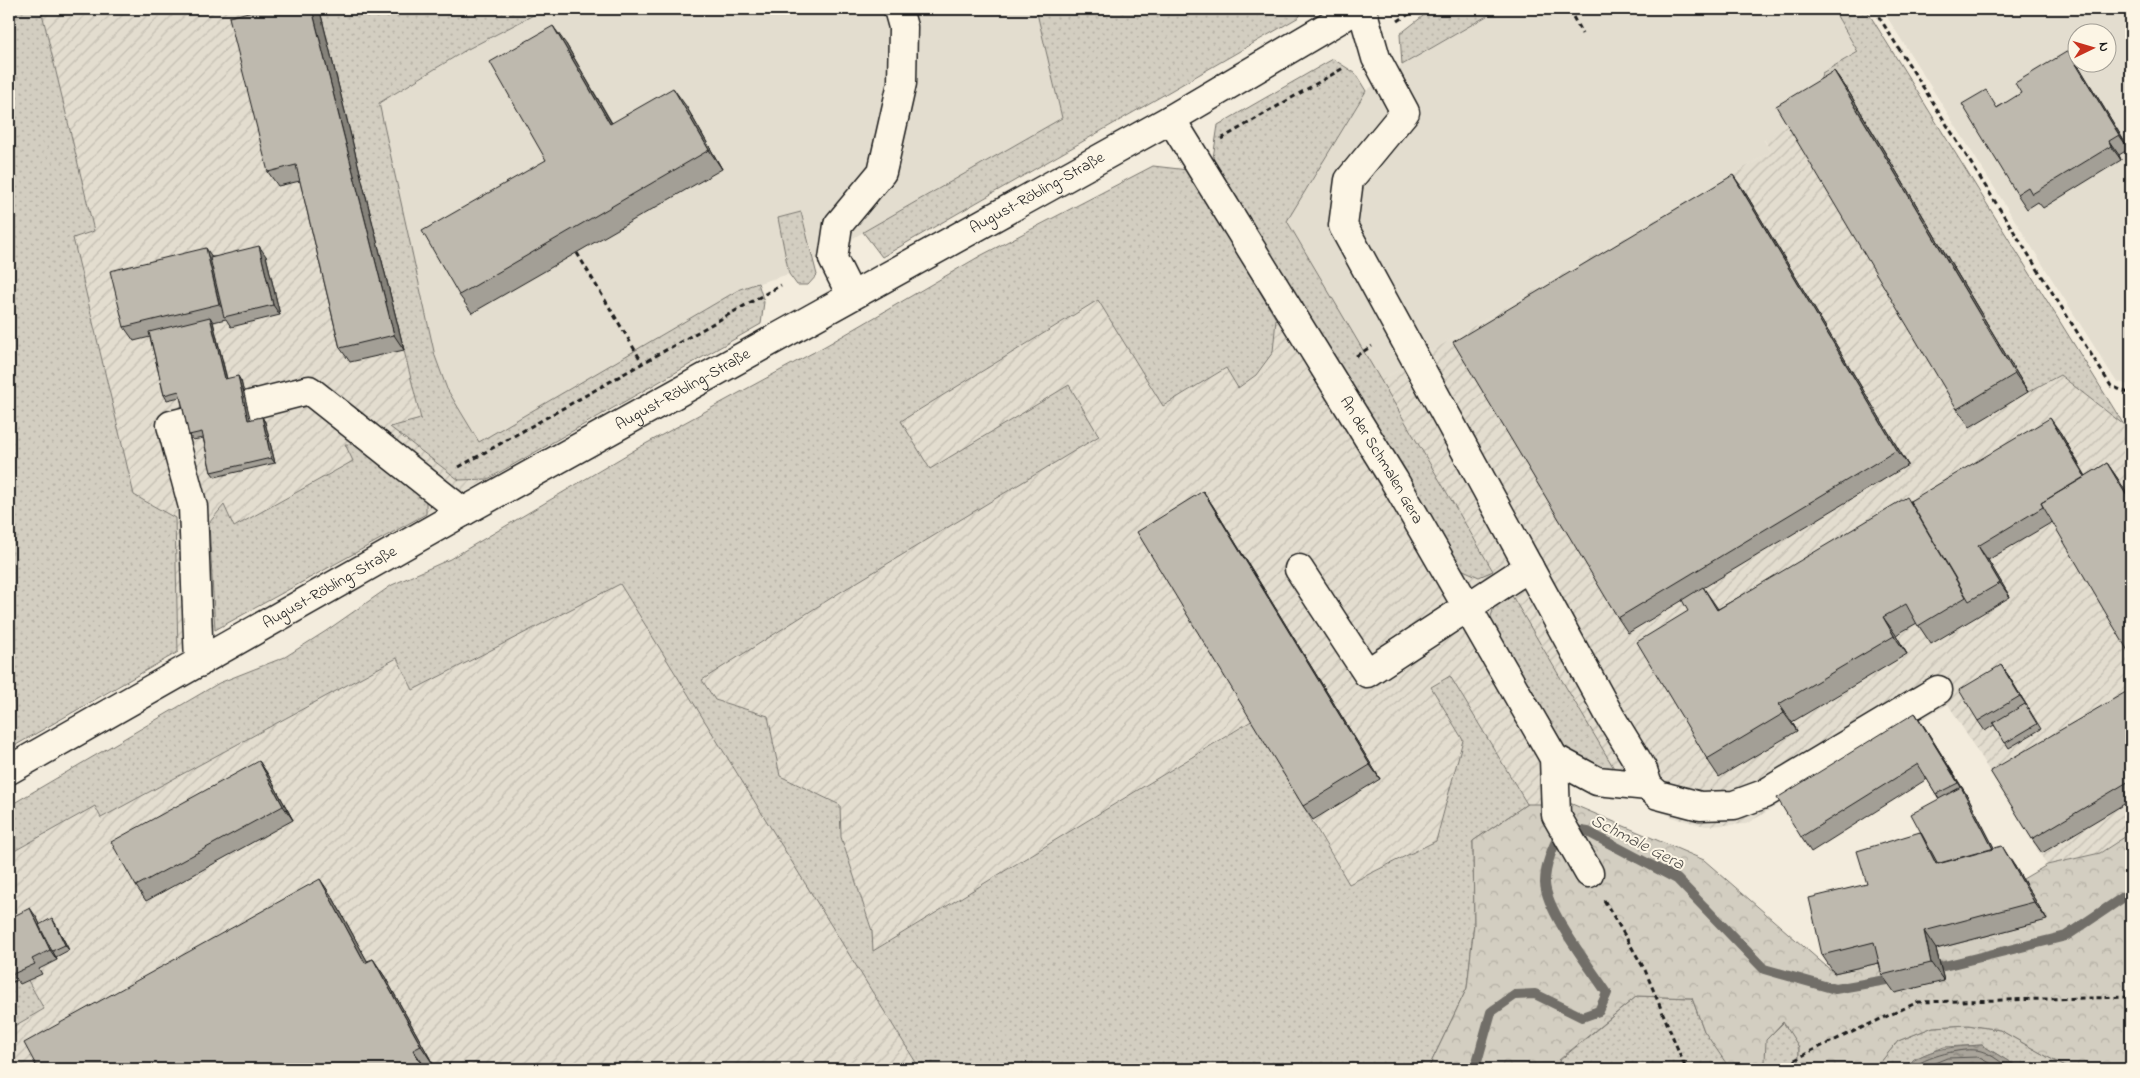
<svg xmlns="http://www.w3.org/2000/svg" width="2140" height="1078" viewBox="0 0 2140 1078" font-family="'Indie Flower',sans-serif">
  <defs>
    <pattern id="industrial-furrows" width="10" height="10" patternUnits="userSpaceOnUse" patternTransform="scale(1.25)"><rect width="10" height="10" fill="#e3ddcf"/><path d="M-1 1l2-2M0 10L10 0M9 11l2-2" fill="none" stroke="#c2bdb1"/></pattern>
    <pattern id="grass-dots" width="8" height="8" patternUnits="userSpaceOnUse" patternTransform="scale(1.25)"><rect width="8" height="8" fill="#d3cec1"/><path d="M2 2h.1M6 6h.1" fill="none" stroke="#b5b0a5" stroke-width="1.8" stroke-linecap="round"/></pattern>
    <pattern id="forest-crowns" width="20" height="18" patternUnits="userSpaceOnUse" patternTransform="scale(1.25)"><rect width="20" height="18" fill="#d3cec1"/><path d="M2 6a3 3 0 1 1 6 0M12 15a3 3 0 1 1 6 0" fill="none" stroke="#b5b0a5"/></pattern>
    <pattern id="water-ripples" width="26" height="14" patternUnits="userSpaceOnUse" patternTransform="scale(1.25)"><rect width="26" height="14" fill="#aaa59b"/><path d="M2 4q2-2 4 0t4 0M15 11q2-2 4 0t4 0" fill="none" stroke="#8a867e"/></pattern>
  </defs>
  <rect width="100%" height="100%" fill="#f3ecdd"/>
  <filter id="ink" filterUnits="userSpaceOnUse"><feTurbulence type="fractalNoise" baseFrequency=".02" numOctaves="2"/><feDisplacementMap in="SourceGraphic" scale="10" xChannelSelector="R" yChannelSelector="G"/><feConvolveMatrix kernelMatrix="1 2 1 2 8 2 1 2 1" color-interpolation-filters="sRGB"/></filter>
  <g filter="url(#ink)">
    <path fill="#e3ddcf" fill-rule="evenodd" d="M545,9H1036L1062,118L815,260L801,212L779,218L789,274L740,289L479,443L447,389L435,356L379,103L466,50Z
      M1499,9H1833L1858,52L1822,73L1817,107L1764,140L1771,152L1380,381L1287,221L1366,91L1402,65Z
      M1882,9H2131V386L2116,381ZM2078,32H2108V62H2078Z"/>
    <path fill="url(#industrial-furrows)" d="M41,9H319L421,420L391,427L459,480L488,479L426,514V497L345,444L354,461L234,527L224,506L209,524L215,630L178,652L175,518L134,495L73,237L94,231Z
      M1897,60L2131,438V833L2100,853L2047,865L1948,704L1746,824L1706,826L1677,819L1646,805L1618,775L1495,603L1490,620L1459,568L1479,576L1493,570L1380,381L1771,152L1764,139Z
      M1099,300L1163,406L1226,368L1273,352L1276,319L1328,386L1402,507L1572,804H1527L1450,676L1431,687L1463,740L1436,841L1349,884L1313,820L1252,720L872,952V931L841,837L840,805L780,776L768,716L715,700L702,679L839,593L1069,386L930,470L900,421Z
      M620,583L920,1069H9V1029L44,1009L9,947V854L95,806L101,818L397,658L413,690Z"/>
    <path fill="url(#grass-dots)" stroke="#78756e" d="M9,9H41L94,231L73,238L134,495L175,518L178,652L9,749Z
      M319,9H545L466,50L379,103L435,356L447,389L479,442L740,289L758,283L764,302L761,324L488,479L459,480L390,427L421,419Z
      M1036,9H1304L1299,17L882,257L863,232L1062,118Z
      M1432,9H1499L1402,65L1400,34Z
      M1833,9H1866L2124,425L2060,375L2028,392L1847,89L1820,81L1822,73L1858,52Z
      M1333,59L1355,73L1366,91L1287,221L1493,571L1479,577L1459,568L1213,158L1218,125Z
      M1153,166L1188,170L1276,319L1273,352L1256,375L1238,388L1226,368L1163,406L1098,300L901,421L930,469L1069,385L1099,436L839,593L702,680L715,700L768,716L780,776L840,805L841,837L872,931L873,951L1253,720L1349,884L1436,841L1463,740L1431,687L1450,676L1527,804L1473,841L1474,924L1467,988L1428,1069H1141L1125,1063L1117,1069H920L620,584L413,690L397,658L101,818L95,806L9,854V806L219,683L285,657L326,631L392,585L450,559L638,448L827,345L980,256Z
      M801,212L817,275L808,285H797L789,274L778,218Z
      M345,444L363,445L426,497V514L215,630L209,523L224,505L234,527L353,461Z
      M1512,596L1618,775L1578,769L1490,620L1495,603Z
      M9,947L44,1009L9,1029Z
      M1637,996L1692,998L1704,1031L1766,1040L1784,1022L1799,1047V1069H1560L1559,1061Z
      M1968,1025L2000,1030L2069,1069H2021L1982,1045L1944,1047L1914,1059L1904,1069H1875L1898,1041L1933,1027Z"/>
    <path fill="url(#forest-crowns)" stroke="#78756e" d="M1527,804H1572L1704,860L1834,973L1887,961L1944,981L1936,949L2046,920L2023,879L2047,865L2100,853L2131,833V1069H2069L2000,1030L1968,1025L1933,1027L1898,1041L1875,1069H1799V1047L1783,1022L1766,1040L1765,1062L1728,1066L1704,1031L1692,998L1637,996L1559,1060L1560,1069H1428L1467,988L1474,924L1473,841Z"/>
    <path fill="url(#water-ripples)" stroke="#716e68" d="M1982,1045L2021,1069H1904C1925,1047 1953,1047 1982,1045Z"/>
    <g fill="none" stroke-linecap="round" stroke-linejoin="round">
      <path stroke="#55534f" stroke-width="1" d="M1911,1069C1923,1057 1965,1046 1981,1051C1992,1054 2002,1064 2012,1069
        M1920,1069L1947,1058L1978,1057L2000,1069"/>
      <path stroke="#716e68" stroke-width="10" d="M1940,967L2066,936L2131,892
        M1475,1069L1491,1012L1515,995L1535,994L1582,1017L1599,1011L1607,993C1590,967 1546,911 1545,883C1545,863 1554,845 1562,828L1588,832L1677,879L1764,969L1835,989L1892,979"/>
      <g stroke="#1c1c1c" stroke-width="31">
        <g id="minor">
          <path d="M1362,9L1376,58L1405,112L1349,180L1343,226L1610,716L1643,770L1648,786L1658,795L1700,806L1734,805L1764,794L1938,690"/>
          <path id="s1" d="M1171,119L1394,480L1554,758L1556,815L1589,873"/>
          <path d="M851,295L833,259L838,225L882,172L902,83L903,27L898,9"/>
          <path d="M1299,569L1367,673L1529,567"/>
          <path d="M199,663L193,507L171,425L309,390L463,512"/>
          <path d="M1554,758L1597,781L1648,786"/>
          <path id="s2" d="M9,770L463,512L1171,119L1357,9"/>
        </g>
      </g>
      <path stroke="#1c1c1c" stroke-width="3" stroke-dasharray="5 4" stroke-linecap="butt" d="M1569,9L1582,34
        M1874,9L2111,386L2131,394
        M1398,21L1417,9
        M1221,139L1345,67
        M577,253L642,362
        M1356,356L1372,346
        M459,467L781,285
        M1604,900L1645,970L1686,1069
        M1779,1069L1811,1051L1918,1002L2131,997"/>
      <use href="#minor" stroke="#fcf5e5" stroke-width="28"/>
    </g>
    <path fill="#a39f96" stroke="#1c1c1c" d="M320,11L404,350L350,362L340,348L300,181L278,186L268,172Z
      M566,44L612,123L686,106L722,169L472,313L459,295L546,160Z
      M2078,65L2129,149L2119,155L2121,160L2043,208L2038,202L2027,209L2017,194L1998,107Z
      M1834,71L1847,89L2028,392L1970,427L1957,409Z
      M1743,189L1908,465L1628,633L1618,618Z
      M266,256L280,315L231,327L226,319L213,322L227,379L241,381L250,420L262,417L265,422L275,463L215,477L211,472L203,438L193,440L189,435L180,397L167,400L164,395L150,337L134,341L124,327L212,257Z
      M2060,432L2086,476L2107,463L2120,482L1988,560L2010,597L1931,644L1917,623L1896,635L1907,654L1792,722L1797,731L1719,777L1707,759L1718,609L1910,501Z
      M1203,491L1213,506L1380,779L1313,820L1303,806Z
      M2001,665L2008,675L2041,729L2009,748L1994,725L1985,731L1978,721Z
      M2131,689V800L2042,853L2032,839Z
      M1915,713L1925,728L1968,797L1994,848L2014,865L2047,920L1936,949L1944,981L1895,993L1882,975L1879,963L1834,973L1822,955L1867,884L1920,832L1924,839L1939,799L1927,779L1811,852L1801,837Z
      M259,761L269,776L293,820L146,901L136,886Z
      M333,898L367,961L373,959L385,977L433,1064L426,1068L38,1069Z
      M9,913L13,916L37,918L40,925L55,923L69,950L56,957L53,953L57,960L39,969L42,974L20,984L17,980L9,984Z"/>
    <path fill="#85827a" stroke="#1c1c1c" d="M312,9H318L320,11L404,350L394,335Z
      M553,26L566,44L623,143L610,124Z
      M2068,51L2078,65L2129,149L2119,135Z
      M1834,71L1847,89L2028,392L2015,374Z
      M673,88L686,106L722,169L709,150Z
      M2109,141L2119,155L2121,160L2111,146Z
      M1733,175L1743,189L1908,465L1897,450Z
      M259,246L266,256L280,315L273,305Z
      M206,248L216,263L228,316L219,304Z
      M210,317L213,322L228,384L225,379Z
      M238,376L241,381L252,426L248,420Z
      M262,417L265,422L275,463L271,458Z
      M2050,418L2060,432L2097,496L2087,481Z
      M2107,463L2120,482L2131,500V503Z
      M1203,491L1213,506L1380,779L1370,765Z
      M1978,546L1988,560L2010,597L2000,583Z
      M1703,587L1716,606L1730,628L1717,610Z
      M1883,617L1896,635L1907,654L1894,636Z
      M2001,665L2008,675L2027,706L2020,696Z
      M1779,704L1792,722L1797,731L1784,713Z
      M1915,713L1925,728L1968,797L2004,867L1997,857L1961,787Z
      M259,761L269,776L293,820L283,806Z
      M1920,832L1932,850L1944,872L1936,864Z
      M2002,846L2014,865L2047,920L2034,902Z
      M320,879L333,898L378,981L365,963Z
      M30,908L37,918L57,960L50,950Z
      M52,918L55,923L69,950L65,945Z
      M1924,931L1936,949L1944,981L1931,963Z
      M373,959L385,977L433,1064L421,1046Z
      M413,1050L427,1069H424Z"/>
    <path fill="#beb9ae" stroke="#1c1c1c" d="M260,9H312L394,335L340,348L296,165L268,172L229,17Z
      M2124,9H2131V21Z
      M553,26L610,124L673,88L709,150L459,295L422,231L546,160L490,62Z
      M2068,51L2119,135L2109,141L2111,146L2032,194L2028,187L2017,194L1962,104L1986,90L1997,108L2021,93L2015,83Z
      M1834,71L2015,374L1957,409L1776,106Z
      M1733,175L1897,450L1618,618L1453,342Z
      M259,246L273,305L224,317L210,258Z
      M206,248L219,304L124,327L110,271Z
      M210,317L225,379L238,376L248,420L262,417L271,458L211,472L202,432L189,435L179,391L164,395L149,332Z
      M2050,418L2085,477L2041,503L2043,507L1978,546L2000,583L1969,601L1910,501Z
      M2107,463L2131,503V656L2041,503Z
      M1203,491L1370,765L1303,806L1137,532Z
      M1907,497L1966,597L1918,626L1906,604L1883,617L1894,636L1779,704L1784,713L1707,759L1637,642L1688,611L1682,600L1703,587L1717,610Z
      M2001,665L2020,696L1978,721L1959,690Z
      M2131,689V780L2032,839L1990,771Z
      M2025,704L2037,724L2005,743L1993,723Z
      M1915,713L1958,783L1936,794L1918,764L1801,837L1777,798Z
      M259,761L283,806L136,886L111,842Z
      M1961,787L1993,849L1938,864L1911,814Z
      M1920,832L1936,864L2002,846L2034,902L1924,931L1931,963L1882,975L1874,942L1822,955L1809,898L1867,884L1857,851Z
      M320,879L365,963L373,959L421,1046L413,1050L424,1069H38L24,1043Z
      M30,908L50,950L32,959L35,964L13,974L11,969L9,971V913L10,912L12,917Z
      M52,918L65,945L52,951L39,925Z"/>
  </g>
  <g text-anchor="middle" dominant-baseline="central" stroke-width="4" stroke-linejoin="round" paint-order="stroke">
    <g font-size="16" fill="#1c1c1c" stroke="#fcf5e5">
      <text stroke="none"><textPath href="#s2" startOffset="1179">August-Röbling-Straße</textPath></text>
      <text stroke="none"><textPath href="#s2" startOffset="774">August-Röbling-Straße</textPath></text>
      <text stroke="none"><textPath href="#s1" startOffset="401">An der Schmalen Gera</textPath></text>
      <text stroke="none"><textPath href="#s2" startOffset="369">August-Röbling-Straße</textPath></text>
    </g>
    <g font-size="18" font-style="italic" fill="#55534f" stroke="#fcf5e5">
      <text transform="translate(1637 843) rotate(27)">Schmale Gera</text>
    </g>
  </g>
  <rect width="2140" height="1078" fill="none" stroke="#fcf5e5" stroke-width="30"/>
  <rect x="15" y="15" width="2110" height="1048" fill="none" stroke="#1c1c1c" stroke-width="2" filter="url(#ink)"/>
  <g transform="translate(2092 48) rotate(85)"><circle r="24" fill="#fcf5e5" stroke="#a29e95"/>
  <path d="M0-4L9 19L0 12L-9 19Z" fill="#c8321e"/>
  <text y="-8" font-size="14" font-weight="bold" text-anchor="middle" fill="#1c1c1c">N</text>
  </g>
</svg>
